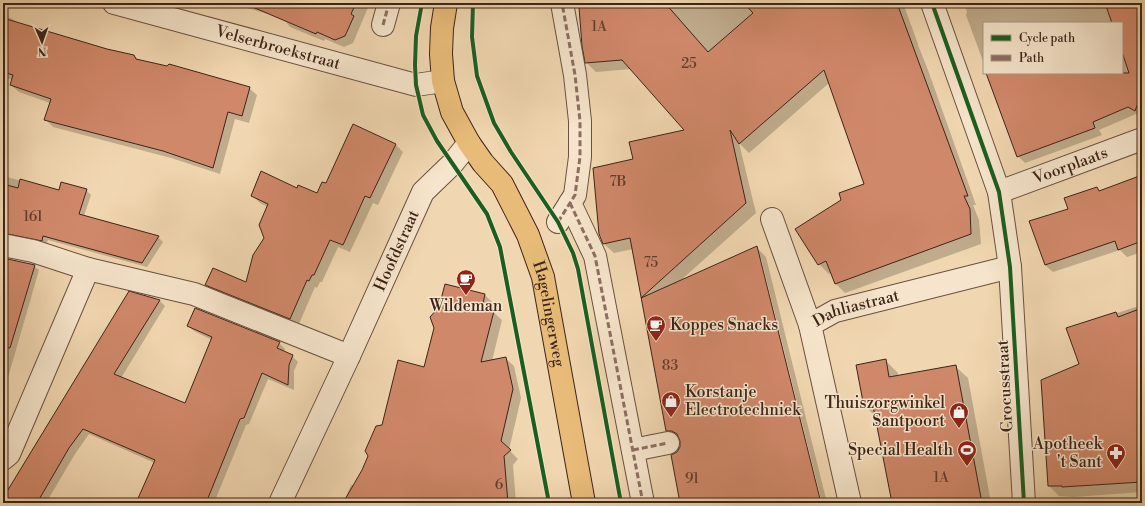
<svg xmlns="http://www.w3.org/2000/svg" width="1145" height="506" viewBox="0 0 1145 506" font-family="'Libre Bodoni',serif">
  <rect width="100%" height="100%" fill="#f1d7b1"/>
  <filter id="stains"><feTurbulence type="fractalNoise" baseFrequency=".005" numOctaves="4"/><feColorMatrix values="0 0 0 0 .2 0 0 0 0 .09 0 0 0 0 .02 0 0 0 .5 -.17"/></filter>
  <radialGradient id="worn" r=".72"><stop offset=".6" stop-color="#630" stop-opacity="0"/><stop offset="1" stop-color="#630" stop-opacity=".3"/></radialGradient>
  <path fill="#0003" d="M229,3H370L353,43L344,47L325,39L324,41L290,27L283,18Z
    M625,3H903L918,44V45L928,70L976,205H973L979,220L981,244L845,293L836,284L831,273L829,274L819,264L866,184L829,83L749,153L739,143L756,213L680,281L756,247L766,257L827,503H822L761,258H759L819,503H681L677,453L681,448V440H677L667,430L633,249L614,253L604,244L634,159L686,130L632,69L596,72L586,62Z
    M964,3H1142V113L1138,115L1136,114L1099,130L1102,135L1025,163L1018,156L987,73H1122V23H984V64L966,15L967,12Z
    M3,16L13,19L17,23L107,50L134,56L139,61L249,88L257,95L249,123L235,119L220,174L171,158L53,127L45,119L50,103L19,92L11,85L13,80L3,77Z
    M396,145L403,152L378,205L373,203L350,252L338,247L322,282H320L317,288L315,287L298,326L214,293L207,285L247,284L265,238L268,207L260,203L252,195L298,189L318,194L326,185Z
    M3,176L60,191L86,190L91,195L84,216L158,237L163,242L147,267L48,240L46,245L3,238Z
    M1142,176V252L1127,257L1120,250L1053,272L1045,265L1069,209L1097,188L1101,192Z
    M3,259L34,266L39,270L3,395Z
    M445,286L485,295L494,304L492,311L502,320L492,361L505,358L514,366L521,398L509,450L518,459L513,465L516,503H343L351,485H355L363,470L383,426L425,368Z
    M159,300L165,306L121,378L186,404L212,340L194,331L188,326L279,343L285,349L284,352L292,356L298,362L294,371V390L268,379L249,424L246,425L214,503H128L138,502L155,463L89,434L75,454L46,503H3Z
    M1142,305V492L1074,497L1059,496L1049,486L1080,365L1068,329Z
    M885,360L898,373V376L955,366L968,378L991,503H893L876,417L865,406Z"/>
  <path fill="#d0886a" stroke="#3c2418" d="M243,3H356L351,14L354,16L345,36L335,40L317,32L316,34Z
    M602,3H665L708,52L753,13L744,3H897L968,196H964L970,209L971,234L835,284L826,261L818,265L795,229L841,200L839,193L864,184L824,70L739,144L730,130L746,203L641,298L757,246L821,503H680L671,455L677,452L680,447V441L677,434L672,431H666L630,238L603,244L599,234L593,168L633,159L629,142L684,130L622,60L585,63L582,46L579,7L600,5Z
    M1105,3H1142V101L1138,103L1135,111L1128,107L1093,122L1095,128L1017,157L986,73H1129L1122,52V23H1112Z
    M3,18L107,49L134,55L136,59L167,66L169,64L250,87L242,116L228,112L213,168L163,151L44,120L51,99L10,85L13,75L3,72Z
    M353,124L396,144L370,198L365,196L343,245L330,240L314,275H312L309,281L307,280L290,319L205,285L213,268L246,282L253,255L264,238L259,225L268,204L251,196L261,171L297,188L298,185L317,193L322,182L326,183Z
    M1142,175V241L1118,250L1115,241L1045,265L1029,221L1068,209L1064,198L1097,187L1099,191Z
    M20,179L59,190L61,182L87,189L79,214L159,236L142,263L43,236L42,241L3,233V184L18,188Z
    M3,258L35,265L10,348L3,347Z
    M445,284L485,294L482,308L494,311L481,362L506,357L513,389L501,441L511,450L504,456L508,503H343L362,470L368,456L365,451L376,426L382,425L398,360L424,367L434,328L430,317L439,307Z
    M129,291L160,300L114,374L185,403L212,337L187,326L195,308L280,342L277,348L293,355L289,365L288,385L262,373L244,418L240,419L206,503H136L155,460L83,429L69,448L37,503H3V498Z
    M1142,308V482L1062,487V486H1048L1041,380L1079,364L1066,328L1116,312L1118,317Z
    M886,359L889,377L956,365L982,503H892L873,406L864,407L856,365Z"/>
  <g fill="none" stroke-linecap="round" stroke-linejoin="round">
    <g stroke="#69513e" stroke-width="24">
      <g id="minor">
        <path id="s1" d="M114,3L416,85L443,81"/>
        <path d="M932,3L999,192L1010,267L1024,503"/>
        <path d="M383,25L389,3"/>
        <path id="s2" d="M999,192L1142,139"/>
        <path d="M570,203L595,256L643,503"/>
        <path d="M772,219L810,325"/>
        <path d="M558,222L575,195L580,157V121L575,75L562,3"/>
        <path d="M3,245L33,251L88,269"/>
        <path d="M633,450L668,443"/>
        <path d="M3,459L9,454L88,269L194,294L349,356"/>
        <path id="s3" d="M280,503L349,356L423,192L452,164L469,143"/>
        <path id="s4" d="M850,503L810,325L835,311L1010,267"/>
      </g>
    </g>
    <g stroke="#3c2418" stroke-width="24">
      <g id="major">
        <path id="s5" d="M446,3L442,28L441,54L443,81L452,112L469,143L483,163L502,184L528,235L543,277L584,503"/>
      </g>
    </g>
    <use href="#minor" stroke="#f6e5cc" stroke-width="22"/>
    <use href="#major" stroke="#e8bc78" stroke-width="22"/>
    <path stroke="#8d6e63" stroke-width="3" stroke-dasharray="6 3" stroke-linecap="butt" d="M383,25L389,3
      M570,203L595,256L643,503
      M558,222L575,195L580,157V121L575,75L562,3
      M633,450L668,443"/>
    <g stroke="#f6e5cc" stroke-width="6">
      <path id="cycleway" d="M422,3L416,36L415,65L416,85L423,115L437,141L487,214L500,247L549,503
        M473,3L472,37L477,76L494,123L511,152L558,222L573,253L578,269L621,503
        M932,3L999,192L1010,267L1024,503"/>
    </g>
    <use href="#cycleway" stroke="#1b5e20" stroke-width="4"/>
  </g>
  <defs>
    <g id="cafe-pin" transform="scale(1)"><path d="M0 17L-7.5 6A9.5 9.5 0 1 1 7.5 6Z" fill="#8f2418" stroke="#f6e5cc"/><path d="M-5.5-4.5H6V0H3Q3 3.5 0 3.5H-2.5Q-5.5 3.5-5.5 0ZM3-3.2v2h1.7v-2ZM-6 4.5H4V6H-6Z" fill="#fff"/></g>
    <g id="shop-pin" transform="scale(1)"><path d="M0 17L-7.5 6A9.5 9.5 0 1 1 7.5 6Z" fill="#8f2418" stroke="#f6e5cc"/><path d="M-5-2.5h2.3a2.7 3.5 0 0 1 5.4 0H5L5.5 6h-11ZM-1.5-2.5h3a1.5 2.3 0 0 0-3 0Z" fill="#fff"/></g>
    <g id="stadium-pin" transform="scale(1)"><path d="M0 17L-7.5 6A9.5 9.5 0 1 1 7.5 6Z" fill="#8f2418" stroke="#f6e5cc"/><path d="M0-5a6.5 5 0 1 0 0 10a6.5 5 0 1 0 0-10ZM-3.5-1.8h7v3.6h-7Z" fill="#fff"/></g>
    <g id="pharmacy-pin" transform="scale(1)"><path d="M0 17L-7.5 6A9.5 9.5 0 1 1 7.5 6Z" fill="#8f2418" stroke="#f6e5cc"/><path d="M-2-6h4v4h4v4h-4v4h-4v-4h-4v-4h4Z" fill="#fff"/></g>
  </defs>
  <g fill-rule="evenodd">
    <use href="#cafe-pin" x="466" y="279"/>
    <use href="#cafe-pin" x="656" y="325"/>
    <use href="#shop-pin" x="671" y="401"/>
    <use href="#shop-pin" x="959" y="412"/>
    <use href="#stadium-pin" x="967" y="450"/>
    <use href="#pharmacy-pin" x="1116" y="453"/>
  </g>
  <g text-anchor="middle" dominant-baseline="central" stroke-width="3" stroke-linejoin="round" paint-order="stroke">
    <g font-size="14" fill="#613d2c">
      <text x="599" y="27">1A</text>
      <text x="689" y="64">25</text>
      <text x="618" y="182">7B</text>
      <text x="33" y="217">161</text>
      <text x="651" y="263">75</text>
      <text x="670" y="366">83</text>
      <text x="941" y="478">1A</text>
      <text x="692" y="479">91</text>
      <text x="499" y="485">6</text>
    </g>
    <g font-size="16" fill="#3c2418" stroke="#f6e5cc">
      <text stroke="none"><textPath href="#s1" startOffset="170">Velserbroekstraat</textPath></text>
      <text stroke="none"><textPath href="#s2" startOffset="76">Voorplaats</textPath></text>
      <text stroke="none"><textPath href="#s3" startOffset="278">Hoofdstraat</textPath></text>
      <text stroke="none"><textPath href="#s4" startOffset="232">Dahliastraat</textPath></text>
      <text stroke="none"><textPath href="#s5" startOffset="338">Hagelingerweg</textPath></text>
      <text transform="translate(1005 386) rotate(-93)">Crocusstraat</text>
    </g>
    <g font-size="16" fill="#3c2418" stroke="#f6e5cc" text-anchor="end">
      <text x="466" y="306" text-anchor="middle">Wildeman</text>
      <text x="670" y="325" text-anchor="start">Koppes Snacks</text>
      <text x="685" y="392" text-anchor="start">Korstanje<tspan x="685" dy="18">Electrotechniek</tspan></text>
      <text x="945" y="403">Thuiszorgwinkel<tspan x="945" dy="18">Santpoort</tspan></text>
      <text x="1102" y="444">Apotheek<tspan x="1102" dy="18">'t Sant</tspan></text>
      <text x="953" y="450">Special Health</text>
    </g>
  </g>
  <rect width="1145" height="506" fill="none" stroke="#f1d7b1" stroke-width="16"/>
  <rect x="4" y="4" width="1137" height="498" fill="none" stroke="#3c2418" stroke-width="2"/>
  <rect x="8" y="8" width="1129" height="490" fill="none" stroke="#3c2418"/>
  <rect x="983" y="22" width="140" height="52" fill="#f6e5cc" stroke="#ac9884"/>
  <rect x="991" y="35" width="20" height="6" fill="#1b5e20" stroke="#ac9884"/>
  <text x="1019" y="42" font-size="12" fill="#3c2418">Cycle path</text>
  <rect x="991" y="55" width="20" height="6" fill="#8d6e63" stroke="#ac9884"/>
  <text x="1019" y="62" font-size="12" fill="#3c2418">Path</text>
  <g transform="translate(42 42) rotate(178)" stroke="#f6e5cc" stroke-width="3" paint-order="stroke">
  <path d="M0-3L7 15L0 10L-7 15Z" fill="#3c2418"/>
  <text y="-6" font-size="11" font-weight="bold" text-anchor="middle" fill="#3c2418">N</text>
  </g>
  <rect width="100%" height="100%" filter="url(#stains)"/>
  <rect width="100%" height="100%" fill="url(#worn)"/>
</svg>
